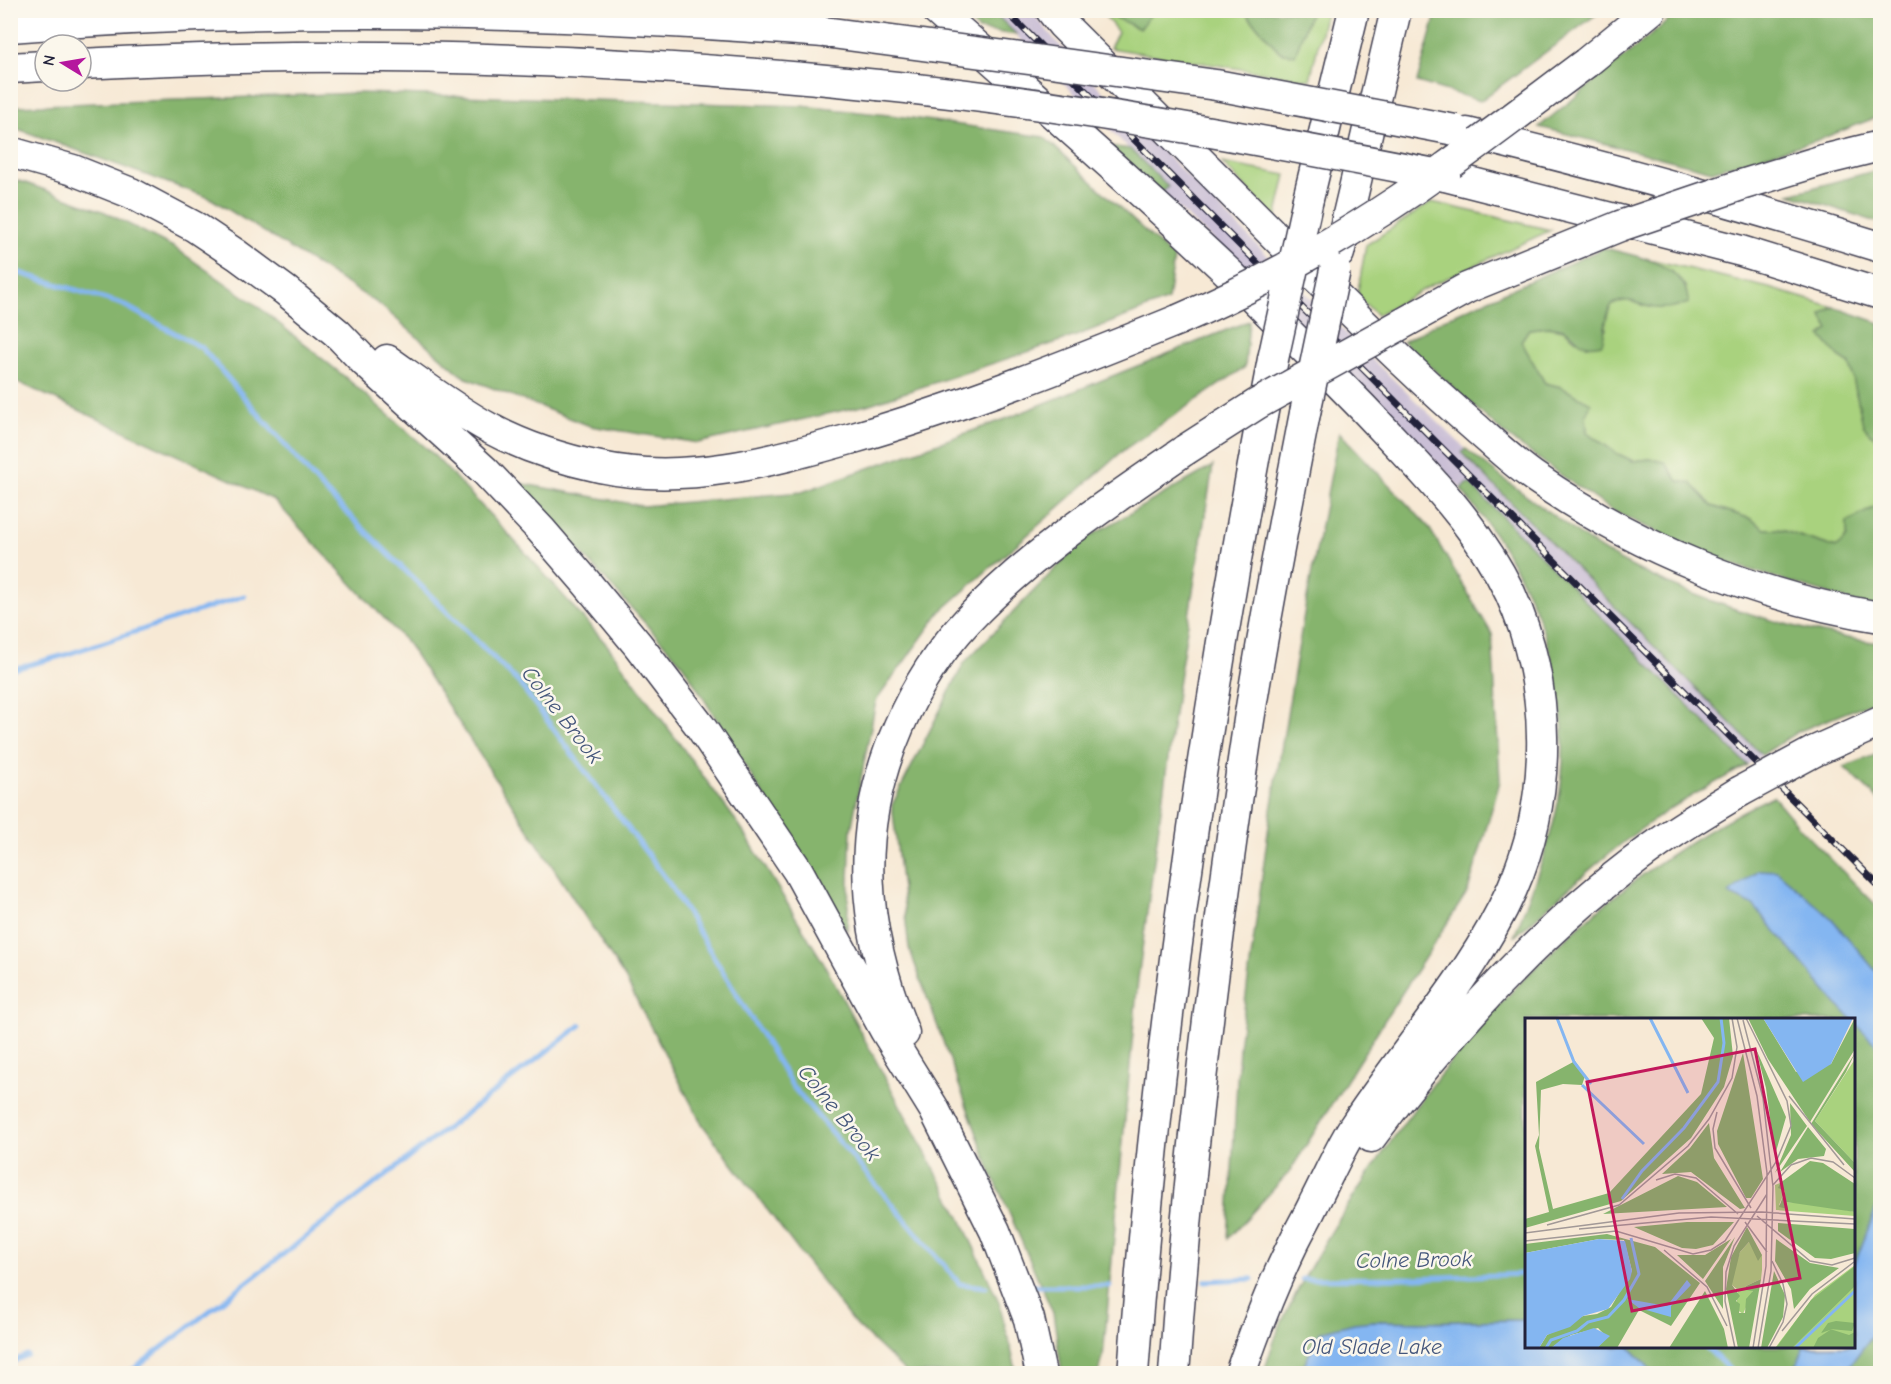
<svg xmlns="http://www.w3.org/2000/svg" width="1891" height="1384" viewBox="0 0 1891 1384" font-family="'Comic Neue',sans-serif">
  <rect width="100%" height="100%" fill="#fbf7ec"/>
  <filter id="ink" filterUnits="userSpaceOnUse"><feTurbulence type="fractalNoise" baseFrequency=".0167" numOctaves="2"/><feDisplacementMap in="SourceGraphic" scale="12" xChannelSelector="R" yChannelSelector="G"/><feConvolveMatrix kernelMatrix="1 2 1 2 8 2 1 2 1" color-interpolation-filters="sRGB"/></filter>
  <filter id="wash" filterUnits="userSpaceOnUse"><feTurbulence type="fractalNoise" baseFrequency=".008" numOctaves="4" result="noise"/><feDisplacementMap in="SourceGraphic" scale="24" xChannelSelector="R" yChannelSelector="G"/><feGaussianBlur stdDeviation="1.35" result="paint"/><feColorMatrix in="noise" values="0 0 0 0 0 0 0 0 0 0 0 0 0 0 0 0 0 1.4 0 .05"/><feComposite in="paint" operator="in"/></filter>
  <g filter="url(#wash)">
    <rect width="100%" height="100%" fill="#f7e9d5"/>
    <path fill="#cabfd6" d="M992,11H1031L1056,41L1107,96L1374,361L1466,449L1462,454L1762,755L1747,765L1469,483L1461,489L1416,440L1215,242L1161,193L1167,187Z"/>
    <path fill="#a9d27e" stroke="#667a5c" stroke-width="1.5" d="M1101,11L1140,29L1153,11H1244L1279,51L1295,54L1311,11H1326L1310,80L1110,48L1118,32Z
      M1222,163L1286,175L1276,219Z
      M1432,202L1551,230L1432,285L1377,315L1357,296L1366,245Z
      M1645,258L1769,288L1834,307L1821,315L1829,329L1839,357L1850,364L1855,381L1856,394L1870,434L1880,440V506C1860,509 1850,534 1837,548L1778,529H1765L1751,519L1712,506L1698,490L1678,481L1650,459L1633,461L1616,453L1587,432L1586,415L1561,387L1545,383L1521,341L1529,329L1546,327L1564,330L1576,340L1606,330L1605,316L1612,304L1628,299L1649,307L1688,303L1685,286L1667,269Z"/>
    <path fill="#86b46d" stroke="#546b54" stroke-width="1.5" d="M957,11H992L1017,35L979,30Z
      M1101,11H1153L1140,29Z
      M1244,11H1311L1295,55L1280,52Z
      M1437,11V10L1601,11L1480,101L1417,82Z
      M1680,11H1880V116L1818,140L1712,171L1539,127Z
      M358,93L802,106L898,116L1044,137L1174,258L1168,300L1076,336L867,405L698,443L590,426L464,377L379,304L210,198L15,128L16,106Z
      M1109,146L1130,149L1168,187L1161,193Z
      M1880,169V223L1790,194L1877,170Z
      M11,179L26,183L105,212L175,248L255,304L345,377L431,452L523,550L608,646L742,829L823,962L960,1217L999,1302L1017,1373H907L852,1321L702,1124L625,978L408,644L274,500L11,379Z
      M1604,248C1631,255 1668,260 1684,285C1687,290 1687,298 1689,303C1675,307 1664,310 1650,307C1629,303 1635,297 1612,304C1604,318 1606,328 1602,344C1577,350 1580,336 1563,329C1553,325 1540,328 1529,329L1521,341L1545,383L1561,387L1591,403L1586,415L1587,432L1616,453L1633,461L1650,459L1665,462L1678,481L1691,483L1712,506L1751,519L1765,529H1778L1836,548L1847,537V522L1875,507L1880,506V607L1864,605L1715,559L1613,511L1558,473L1502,432L1403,342L1442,320Z
      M1834,307L1880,323V440L1870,434L1863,425L1850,364L1839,357L1821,336L1829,329L1821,315Z
      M1249,321L1245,367L1125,449L940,612L876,701L851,830L847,931L683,665L518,483L643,506L802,492L1008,418Z
      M1339,432L1428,526L1492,634L1500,781L1468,891L1384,1021L1290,1171L1228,1239L1239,1047L1271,810L1305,608Z
      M1466,449C1494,472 1523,494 1553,515C1576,532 1599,550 1625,563C1696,601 1800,633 1880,643V699L1797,732L1762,755L1462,453Z
      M1213,466L1178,685L1138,979L1103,1357L1098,1373H1062L1053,1313L989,1167L909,948L892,805L964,663L1083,540Z
      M1469,483L1747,765C1714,784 1679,801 1648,824C1600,858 1558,898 1514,937C1531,891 1550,846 1559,798C1574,709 1548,619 1501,544C1489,525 1474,507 1461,489Z
      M1880,753V801L1844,767Z
      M1773,796L1801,829L1880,909V1373H1652L1646,1364L1629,1347L1854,1346V1020H1526V1320L1421,1322L1374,1321L1316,1338L1301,1373L1263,1374C1269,1358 1273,1341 1280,1326C1305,1271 1340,1216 1374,1166C1476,1014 1606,876 1773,796Z"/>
    <path fill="#84b6f1" stroke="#536c96" stroke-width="1.5" d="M1759,870L1777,871L1831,918L1880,976V1049L1836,1003L1754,906L1729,894Z
      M1880,1192V1325L1844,1373H1789L1797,1364L1804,1347L1854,1346V1266L1878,1203Z
      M1526,1320V1346L1629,1347L1646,1364L1652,1373H1301L1316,1338L1320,1332L1354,1323L1374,1321L1421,1322Z"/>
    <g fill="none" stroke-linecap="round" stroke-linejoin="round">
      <path stroke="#84b6f1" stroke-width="5" d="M10,270L122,304L202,348L321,487L519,683L667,880L793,1087L960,1284L986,1287
        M10,670L65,655L244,596
        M1302,1279L1414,1278L1526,1274
        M1205,1281L1252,1279
        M1030,1286H1110
        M1705,1346L1734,1374
        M10,1363L27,1355
        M126,1374L138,1366L581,1025"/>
    </g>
  </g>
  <g filter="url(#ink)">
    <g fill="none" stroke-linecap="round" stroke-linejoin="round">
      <g stroke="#424052" stroke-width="33">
        <path id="motorway" d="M936,10C1035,98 1136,185 1232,276C1262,306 1292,336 1322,366C1350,394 1377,422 1404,451C1445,494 1484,539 1510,593C1552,685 1553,796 1512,889C1473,976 1405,1048 1353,1128C1338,1152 1327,1178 1314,1203C1307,1218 1298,1233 1291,1248C1271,1289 1255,1331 1240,1374
          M1051,10L1062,24C1146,107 1231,192 1315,276C1368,328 1421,381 1477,429C1495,445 1513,462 1533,476C1636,548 1756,597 1880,617
          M10,27C283,5 551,11 824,32
          M1586,63L1651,10
          M81,64C347,49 613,58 878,85
          M10,68L45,66
          M1467,133C1606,166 1744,205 1880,247
          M10,152L73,170L131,193L159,208L195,227L237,255L286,291L337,333L366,363L485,471L541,530L585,581L638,645L700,726L798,871L885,1030L934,1109L995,1231L1029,1319L1041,1374
          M1823,160L1880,146
          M1445,176L1741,251L1880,294
          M1308,199L1354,10
          M1339,253L1396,10
          M387,360C421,384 454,409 489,428C524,447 562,459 600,467C684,485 769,462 850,439C962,407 1070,364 1178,320
          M1815,751L1880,722
          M904,1033C862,928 853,831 899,726C916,687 939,651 968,620C1031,553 1110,502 1185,450
          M1371,1137C1454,1024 1550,918 1666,838C1690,821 1715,807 1739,792
          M1133,1374C1157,1032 1208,694 1273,359
          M1174,1374C1189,1155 1216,937 1249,720C1265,618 1285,516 1305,413"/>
      </g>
      <use href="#motorway" stroke="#fff" stroke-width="30"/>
      <g stroke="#22223b" stroke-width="7">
        <path id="rail" d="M1005,10L1880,887"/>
      </g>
      <use href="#rail" stroke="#fbf7ec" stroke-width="4.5" stroke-dasharray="14" stroke-linecap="butt"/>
      <g stroke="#424052" stroke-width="33" stroke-linecap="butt">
        <path id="motorway-bridge" d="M824,32L1036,60L1216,85L1455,130
          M878,85C1068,104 1257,139 1445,176
          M1178,320C1271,280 1360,229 1443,169C1492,134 1539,98 1586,63
          M1273,359L1308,199
          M1305,413L1335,270
          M1185,450L1257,404L1467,288L1620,226L1741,185L1823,160
          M1739,792L1815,751"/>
      </g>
      <use href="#motorway-bridge" stroke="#fff" stroke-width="30"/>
    </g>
  </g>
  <g text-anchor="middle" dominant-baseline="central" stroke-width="5" stroke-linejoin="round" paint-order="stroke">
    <g font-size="22" font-style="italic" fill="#44567b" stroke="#fbf7ec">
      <text transform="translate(562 715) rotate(52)">Colne Brook</text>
      <text transform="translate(839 1113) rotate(51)">Colne Brook</text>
      <text transform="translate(1414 1260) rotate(-1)">Colne Brook</text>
      <text x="1372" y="1347">Old Slade Lake</text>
    </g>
  </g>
  <g transform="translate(1525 1018)">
    <rect width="330" height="330" fill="#f7e9d5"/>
    <path d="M330,41V145L290,103ZM255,165L254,170L260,173L254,187L261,184L297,187L330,194V198L251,192L250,167ZM225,223L232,238L237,237V252L236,261L221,268L228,273L218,296L211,291L213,272L207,267V258L215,234ZM330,247V330H250L290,277Z" fill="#a9d27e"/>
    <path d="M176,0H204L208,38L199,69L166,120L96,183L0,210V201L24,194L10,128L14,117L11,64L50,43L60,58L57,67L38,66L16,72L14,130L28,191L84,175L176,76L189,20ZM223,0H238L271,54L306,46L330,0V31L285,104L243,41ZM231,31L261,99L250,137L241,70ZM218,35L238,161L226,180H221L193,126L192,113ZM330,35L321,54L290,103L330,145V154L286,106ZM265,85L282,108L250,155L266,117ZM184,105L189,140L220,190L215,191L166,154L137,156L165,130ZM283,109L301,131L299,138L273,141L255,154ZM285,143L298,145L330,166V194L261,184L263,191L254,189L260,173L253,170L255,165ZM153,158L172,164L202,189L78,196ZM162,204H209L188,227L171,231L157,230L109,209ZM253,205L330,211V235L306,241L290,240L253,213ZM222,209L237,237L233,243L224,224L215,234L207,267L215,278L211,283L215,286L214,295H220L221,281L228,273L221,272V268L236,261L224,330H213L201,271L206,239ZM82,216L130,229L175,265L146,308L114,292L92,330H72L82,319L73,310L46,317L26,330H14L22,317L58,298L72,296L86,289L107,253L99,222L74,221L0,235V226ZM210,219L198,249V291L180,263ZM206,221L178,261L152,237H180ZM251,221L285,245L314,250L285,271L269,291L266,271L250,243ZM330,248V268L267,330H251L286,282ZM249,253L260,277L258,299L242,330H236ZM180,273L199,311L203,330H144ZM311,303L330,305L327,313L305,311L324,317L330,314V330H288L293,320L305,312L296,315L303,305Z" fill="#86b46d"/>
    <path d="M238,0H328L306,46L278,64ZM74,221L100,223L107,253L105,261L83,291L58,298L45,309L22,317L14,330H0V235ZM162,262L166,267L146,288V299L114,290L102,281L142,288ZM69,310L85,318L72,330H26L38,320Z" fill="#84b6f1"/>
    <path fill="none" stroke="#84b6f1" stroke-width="3" d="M32,0L49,44L66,66M125,0L163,75M57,67L119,126M97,181L117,153L159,110L193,64L199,25L196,0M21,330L26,322L52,313L63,304L83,299L99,282L114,256L106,220M270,330L330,273"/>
    <path fill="none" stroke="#a29997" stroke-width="1.5" d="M212,0L232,78L242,155L241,248L228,330M218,2L238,80L248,169L246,253L233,330M264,78L319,147M192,94L188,111L190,130L226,190M131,162L150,156L171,160L213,196M248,167L266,147L286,140L308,144L330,160M232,198L285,243L307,247L330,240M220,204L242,234M22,207L94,187L163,128L184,101L207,60L212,29L207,0M54,211L186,199L330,206M0,215L154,195L237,194L330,201M0,223L91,213L168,236L186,232L200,223L251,144L266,108L262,83L221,0M139,232L182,269L202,308M257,313L287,276L329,244M210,330L200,283L201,254L209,228L242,176M244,330L258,304L262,286L258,266L247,243"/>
    <path fill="#c2185b" fill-opacity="0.15" stroke="#c2185b" stroke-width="3" d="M230,31L275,260L107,293L62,64Z"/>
    <rect width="330" height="330" fill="none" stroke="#22223b" stroke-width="3"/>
  </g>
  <rect width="1891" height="1384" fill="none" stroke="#fbf7ec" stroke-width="36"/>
  <g transform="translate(63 63) rotate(281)"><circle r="28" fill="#fbf7ec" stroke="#a4a2a5" stroke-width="1.5"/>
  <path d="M0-4.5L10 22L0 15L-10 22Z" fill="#b5179e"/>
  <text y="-9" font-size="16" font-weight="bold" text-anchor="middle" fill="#22223b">N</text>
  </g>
</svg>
